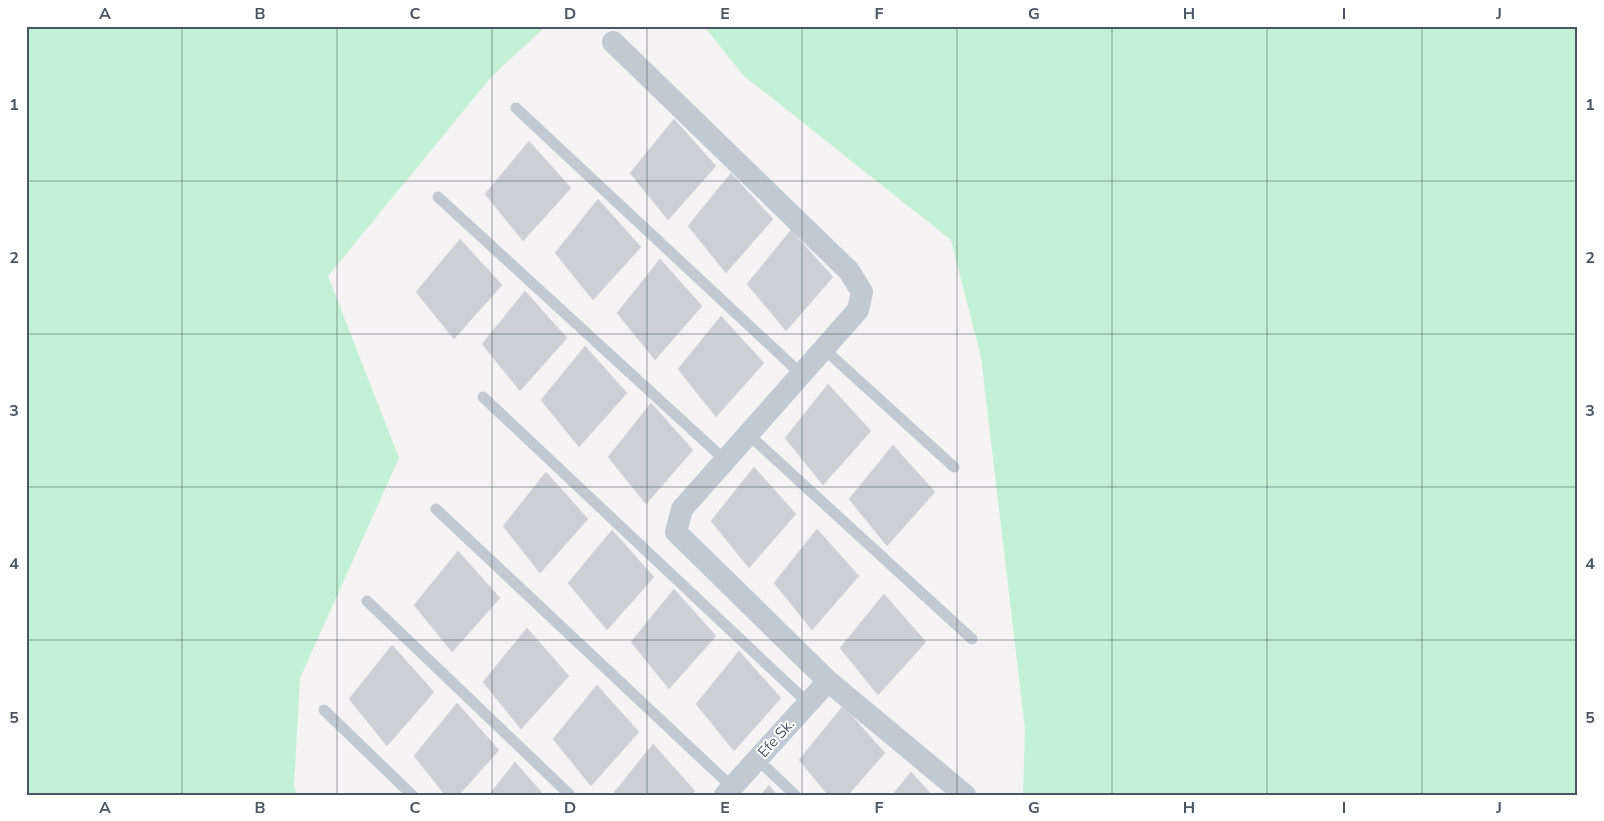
<svg xmlns="http://www.w3.org/2000/svg" width="1604" height="821" viewBox="0 0 1604 821" font-family="'Nunito Sans',sans-serif">
  <rect width="100%" height="100%" fill="#f5f3f3"/>
  <path fill="#c3f1d5" d="M26,26H546L492,76L328,276L399,458L300,678L294,786L297,795H26Z
    M704,26H1578V795H1023L1025,729L981,357L951,240L743,75Z"/>
  <path fill="#cdcfd5" stroke="#d7d9de" d="M674,119L716,166L668,220L630,173Z
    M529,141L571,188L523,241L485,194Z
    M731,173L773,219L726,273L688,226Z
    M598,199L641,247L593,300L555,253Z
    M791,230L833,277L786,331L747,284Z
    M460,239L502,285L454,339L416,292Z
    M660,259L702,306L655,360L617,313Z
    M525,291L567,338L520,391L482,344Z
    M721,316L764,363L716,417L678,369Z
    M585,346L627,393L579,447L541,400Z
    M828,384L871,431L823,485L785,438Z
    M651,403L693,450L646,504L608,457Z
    M893,445L935,492L887,546L849,499Z
    M754,467L796,514L749,568L711,521Z
    M546,472L588,519L540,573L503,526Z
    M817,529L859,576L812,630L774,583Z
    M612,530L654,577L607,630L568,583Z
    M458,551L500,598L452,652L414,605Z
    M674,589L716,636L669,689L631,642Z
    M884,594L926,642L878,695L840,648Z
    M527,628L569,676L521,729L483,682Z
    M392,645L434,692L387,746L349,699Z
    M739,651L781,698L734,751L696,704Z
    M597,685L639,732L591,786L553,739Z
    M457,703L499,750L459,795H445L414,756Z
    M843,706L885,753L848,795H828L799,760Z
    M653,744L695,791L692,795H612Z
    M515,762L544,795H489Z
    M911,772L932,795H892Z
    M769,785L777,795H761Z"/>
  <g fill="none" stroke-linecap="round" stroke-linejoin="round">
    <path stroke="#c1cad2" stroke-width="11" d="M516,108L801,374
      M438,197L725,460
      M824,349L954,467
      M483,397L808,703
      M748,434L972,639
      M436,509L732,787
      M367,601L570,795
      M324,710L412,795
      M757,759L795,795"/>
    <path stroke="#c1cad2" stroke-width="22" d="M613,42L849,271L862,292L858,310L682,509L676,532L828,681L965,795
      M725,795L828,681"/>
  </g>
  <path fill="none" stroke="#4a5661" stroke-width="1" stroke-opacity="0.55" d="M182,26V795M337,26V795M492,26V795M647,26V795M802,26V795M957,26V795M1112,26V795M1267,26V795M1422,26V795M26,181H1578M26,334H1578M26,487H1578M26,640H1578"/>
  <g text-anchor="middle" dominant-baseline="central" stroke-width="4" stroke-linejoin="round" paint-order="stroke">
    <g font-size="15" fill="#4a5661" stroke="#fff">
      <text transform="translate(776 738) rotate(-48)">Efe Sk.</text>
    </g>
  </g>
  <rect width="1604" height="821" fill="none" stroke="#ffffff" stroke-width="55"/>
  <rect x="28" y="28" width="1548" height="766" fill="none" stroke="#4a5661" stroke-width="2"/>
  <g font-size="16" text-anchor="middle" font-weight="bold" fill="#4a5661">
    <text x="105" y="19">A</text>
    <text x="260" y="19">B</text>
    <text x="415" y="19">C</text>
    <text x="570" y="19">D</text>
    <text x="725" y="19">E</text>
    <text x="879" y="19">F</text>
    <text x="1034" y="19">G</text>
    <text x="1189" y="19">H</text>
    <text x="1344" y="19">I</text>
    <text x="1499" y="19">J</text>
    <text x="14" y="110">1</text>
    <text x="1590" y="110">1</text>
    <text x="14" y="263">2</text>
    <text x="1590" y="263">2</text>
    <text x="14" y="416">3</text>
    <text x="1590" y="416">3</text>
    <text x="14" y="569">4</text>
    <text x="1590" y="569">4</text>
    <text x="14" y="723">5</text>
    <text x="1590" y="723">5</text>
    <text x="105" y="813">A</text>
    <text x="260" y="813">B</text>
    <text x="415" y="813">C</text>
    <text x="570" y="813">D</text>
    <text x="725" y="813">E</text>
    <text x="879" y="813">F</text>
    <text x="1034" y="813">G</text>
    <text x="1189" y="813">H</text>
    <text x="1344" y="813">I</text>
    <text x="1499" y="813">J</text>
  </g>
</svg>
